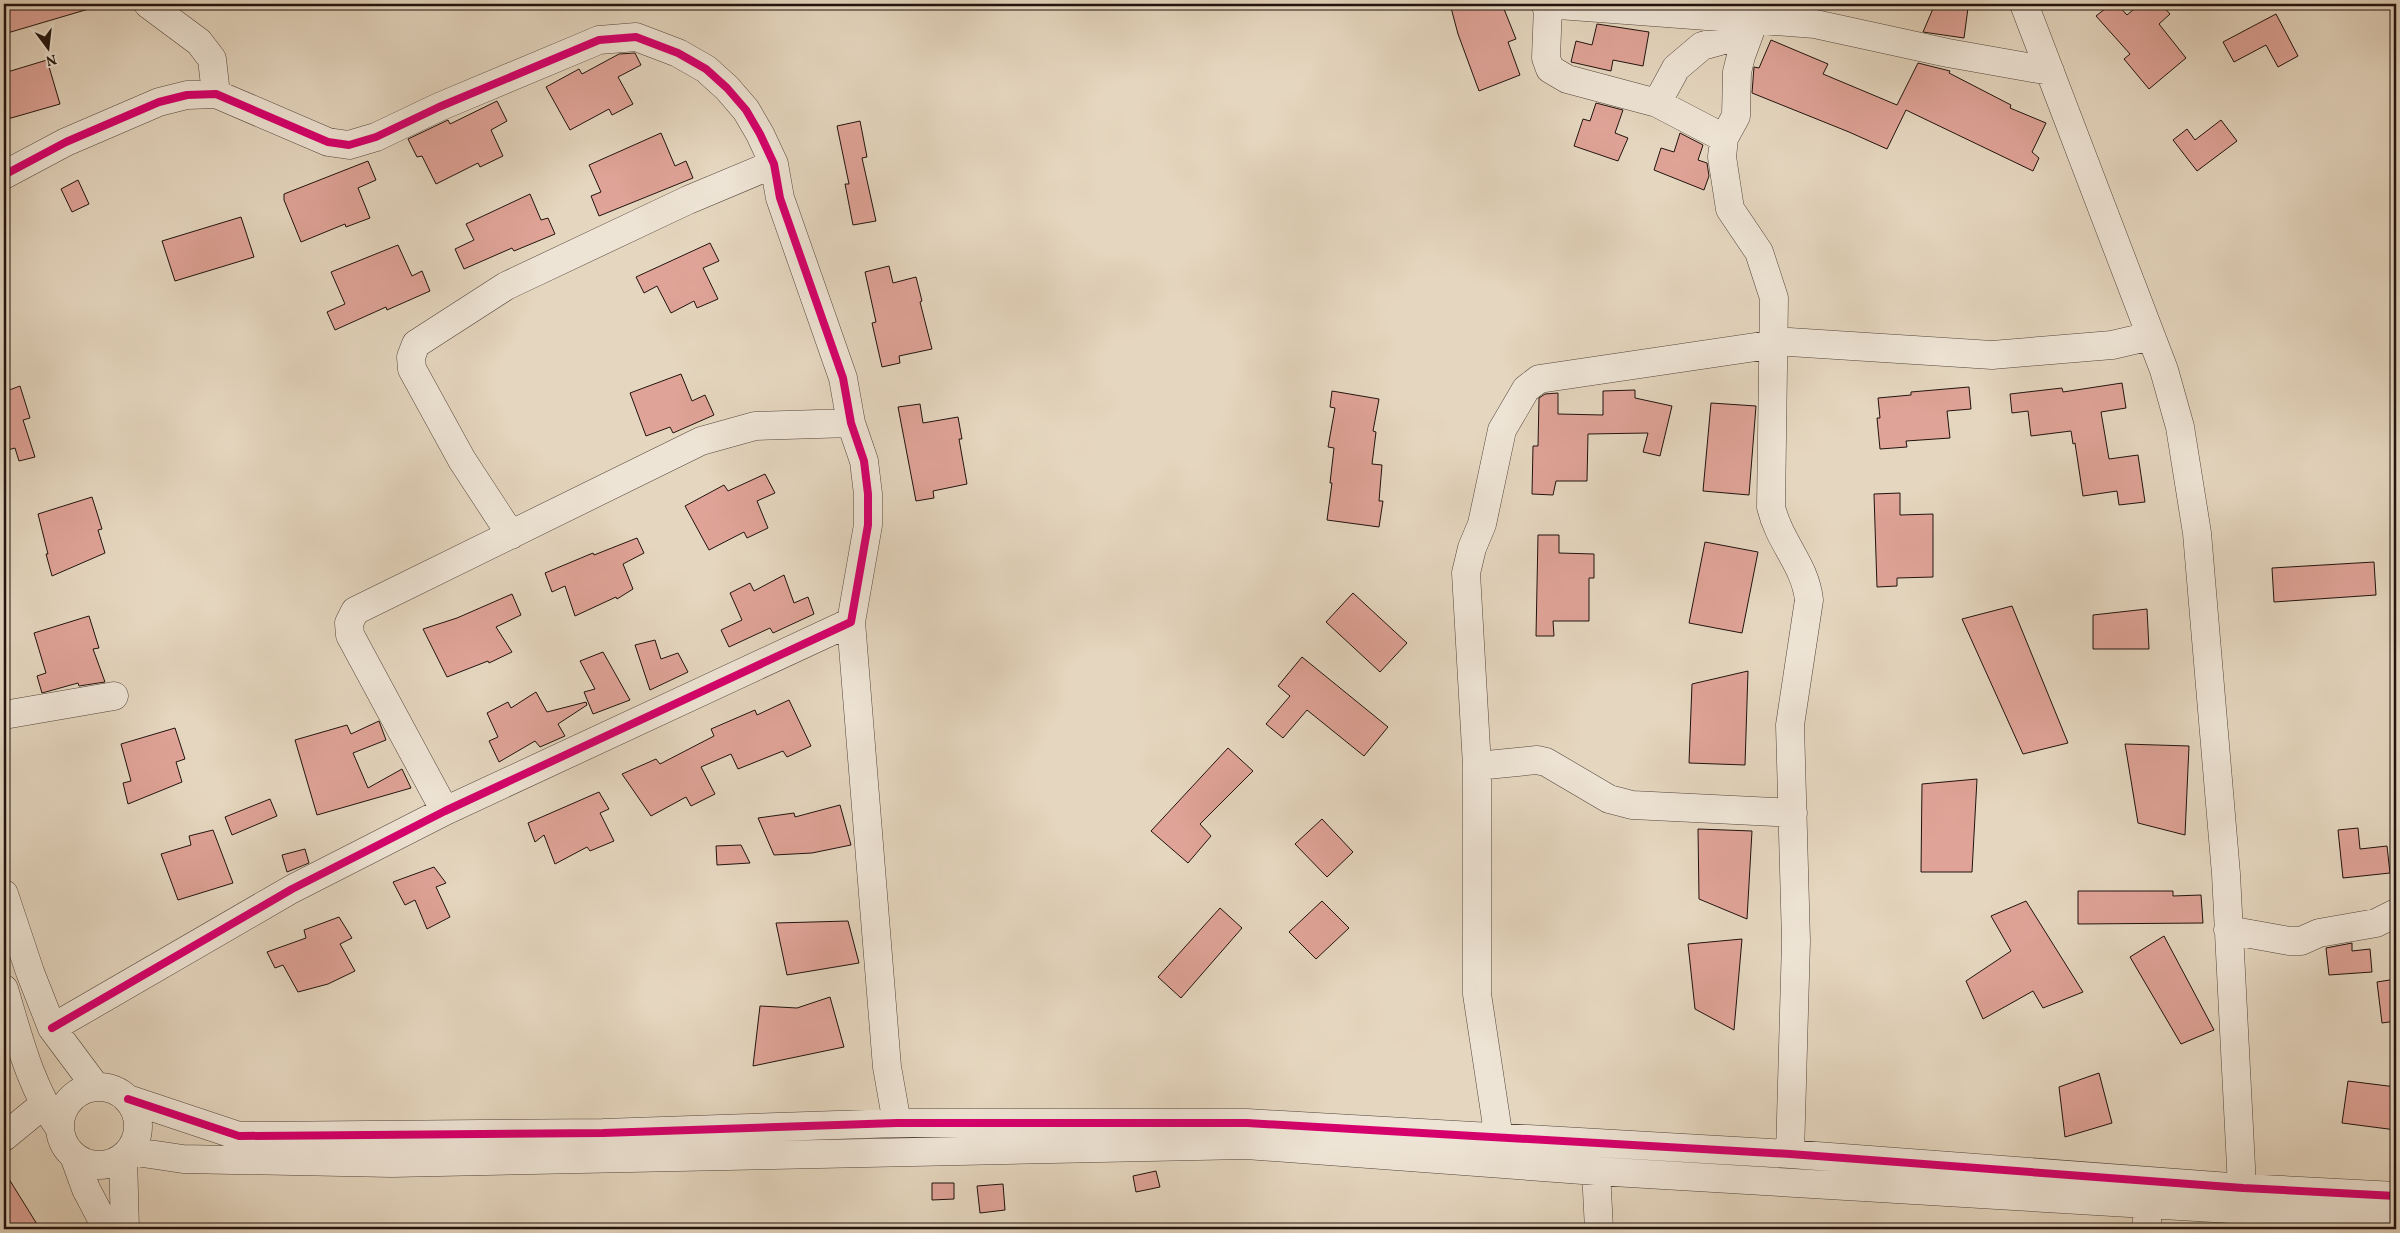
<svg xmlns="http://www.w3.org/2000/svg" width="2400" height="1233" viewBox="0 0 2400 1233" font-family="Vollkorn,serif">
  <rect width="100%" height="100%" fill="#e5d6bf"/>
  <filter id="stains"><feTurbulence type="fractalNoise" baseFrequency=".004" numOctaves="4"/><feColorMatrix values="0 0 0 0 .2 0 0 0 0 .09 0 0 0 0 .02 0 0 0 .5 -.17"/></filter>
  <radialGradient id="worn" r=".72"><stop offset=".6" stop-color="#630" stop-opacity="0"/><stop offset="1" stop-color="#630" stop-opacity=".3"/></radialGradient>
  <path fill="#dfa397" stroke="#21130e" d="M4,4H92V8L4,34Z
    M1450,4H1502L1516,39L1508,42L1520,75L1479,91L1458,34Z
    M1935,4H1950L1968,8L1964,38L1923,32Z
    M2111,4H2117L2127,15L2140,4H2161L2170,14L2159,24L2186,58L2149,89L2124,59L2130,54L2096,16Z
    M2276,14L2298,56L2278,67L2266,45L2234,62L2223,42Z
    M1597,24L1649,32L1643,66L1613,60L1611,71L1571,62L1576,41L1592,45Z
    M1771,40L1828,64L1823,74L1897,105L1918,63L1950,71L1949,73L2011,105L2010,108L2046,123L2032,152L2039,158L2033,171L1906,110L1887,149L1849,132L1752,93L1754,67L1759,68Z
    M635,53L641,65L618,77L633,104L612,115L609,109L570,130L546,87L579,69L582,74L619,54Z
    M47,60L60,104L4,120V73Z
    M497,101L507,121L491,130L503,156L480,167L478,163L436,184L422,156L417,157L408,139L448,120L450,124Z
    M1596,103L1623,110L1615,133L1628,138L1618,161L1574,146L1583,119L1590,121Z
    M2221,120L2237,141L2197,171L2173,140L2187,129L2195,140Z
    M860,121L867,157L862,158L876,221L853,225L845,184H849L837,126Z
    M661,133L675,166L686,161L693,178L599,216L591,196L601,192L589,165Z
    M1680,133L1703,145L1698,160L1707,163L1709,176L1704,190L1654,170L1661,148L1674,152Z
    M368,161L376,180L358,188L370,218L346,227L345,224L301,242L284,200V194Z
    M78,180L89,204L72,212L61,189Z
    M530,194L541,220L548,218L555,234L514,251L512,248L464,269L455,249L474,240L466,224Z
    M241,217L254,257L175,281L162,241Z
    M710,243L719,261L703,268L718,299L697,308L694,301L671,313L657,286L644,293L636,277Z
    M398,245L412,276L422,271L430,291L387,310L386,307L335,330L327,312L345,304L331,272Z
    M889,266L893,283L916,277L922,301L920,302L932,349L899,356L900,363L882,367L872,323L876,322L865,272Z
    M681,374L692,401L705,395L714,415L673,433L670,427L646,436L630,393Z
    M2122,383L2126,408L2101,412L2109,459L2138,455L2145,502L2119,505L2117,491L2083,496L2075,443L2073,444L2071,431L2031,436L2028,411L2012,413L2010,394L2062,388L2063,392Z
    M20,386L30,418L23,420L35,457L19,461L15,448L4,451V392Z
    M1969,387L1971,409L1947,411L1950,438L1906,441L1907,447L1880,449L1877,418H1880L1878,398L1911,395V392Z
    M1635,390V398L1672,406L1660,456L1643,452L1648,433L1588,434L1587,481H1556L1553,495L1532,494L1533,446H1538L1539,398L1545,394L1558,393V414L1603,415V391Z
    M1332,391L1379,399L1373,431L1376,432L1372,464L1382,465L1379,501H1383L1379,527L1327,520L1332,483H1330L1334,448L1328,447L1335,408L1330,407Z
    M1711,403L1756,406L1749,495L1703,491Z
    M920,404L923,423L958,417L962,439H959L967,484L933,491L934,498L916,501L898,407Z
    M765,474L775,493L757,501L768,528L747,538L744,532L709,550L685,506L724,485L728,491Z
    M1900,493V515L1933,514V577L1897,578V586L1877,587L1874,494Z
    M92,497L102,529L98,530L105,553L52,576L46,554H48L38,514Z
    M1538,535H1559V553L1594,554V578H1589V621H1553L1554,636H1536Z
    M637,538L644,553L623,564L633,589L617,599L616,597L575,616L565,586L552,592L545,573L593,553L594,555Z
    M1705,542L1758,552L1742,633L1689,623Z
    M2374,562L2376,595L2274,602L2272,568Z
    M784,575L794,603L808,597L814,614L773,633L770,628L729,647L721,630L742,620L730,593L750,583L754,591Z
    M1353,593L1407,643L1380,672L1326,622Z
    M512,594L521,615L496,627L512,652L489,663L488,661L447,677L423,629L457,618Z
    M2012,606L2068,743L2023,754L1962,619Z
    M2147,609L2149,649H2093V615Z
    M89,616L99,648L93,649L105,682L79,686L78,683L42,693L37,676L46,673L34,633Z
    M655,640L661,659L678,653L688,672L650,690L635,645Z
    M603,652L630,700L593,714L584,692L595,689L580,661Z
    M1302,657L1388,727L1364,756L1307,710L1283,738L1266,724L1290,696L1278,686Z
    M1748,671L1745,765L1689,763L1692,684Z
    M536,692L547,712L586,702L587,705L558,724L565,736L540,747L535,741L499,762L489,741L498,737L487,713L508,702L511,708Z
    M789,700L811,746L787,757L783,751L738,769L731,754L701,767L715,794L691,806L686,797L651,816L622,774L656,759L660,764L714,736L711,729L755,710L757,715Z
    M379,721L386,740L353,753L368,788L402,769L411,788L317,815L295,740L347,725L351,734Z
    M175,728L185,759L176,762L182,782L128,804L123,783L131,781L121,744Z
    M2125,744L2189,746L2185,835L2138,823Z
    M1228,748L1253,771L1200,824L1211,836L1188,863L1151,831Z
    M1977,779L1972,872H1921L1922,784Z
    M599,792L609,809L600,813L614,841L590,851L587,847L555,864L544,835L535,842L528,823Z
    M270,799L277,816L232,835L225,817Z
    M840,805L851,845L812,853L774,855L758,818L794,813L795,817Z
    M1322,819L1353,852L1327,877L1295,844Z
    M2358,828L2360,849L2387,846L2390,873L2343,878L2338,830Z
    M1698,829L1752,831L1747,919L1699,899Z
    M213,830L233,883L178,900L161,854L191,845L189,836Z
    M741,845L750,863L717,865L716,846Z
    M305,849L309,863L287,872L282,855Z
    M434,867L446,883L436,887L450,917L427,929L415,900L405,905L393,882Z
    M2078,891H2173V896L2201,895L2203,923L2078,924Z
    M1322,901L1349,928L1316,959L1289,932Z
    M2026,901L2083,992L2043,1008L2033,991L1983,1019L1966,981L2011,951L1991,916Z
    M1220,908L1242,928L1181,998L1158,977Z
    M339,917L352,938L340,944L355,971L328,984L298,992L283,965L275,968L267,952L306,938L304,930Z
    M848,921L859,963L787,975L776,923Z
    M2164,936L2214,1030L2181,1044L2130,957Z
    M1742,939L1734,1030L1695,1009L1688,944Z
    M2352,943V951L2370,949L2372,972L2329,975L2326,948Z
    M2396,979V1021L2382,1023L2377,982Z
    M830,997L844,1047L753,1066L760,1006L797,1008Z
    M2099,1073L2112,1123L2065,1137L2059,1087Z
    M2348,1081L2396,1087V1130L2342,1123Z
    M4,1171L40,1229H4Z
    M1156,1171L1160,1187L1136,1192L1133,1176Z
    M932,1183H954V1199L932,1200Z
    M1003,1184L1005,1210L980,1213L977,1186Z"/>
  <g fill="none" stroke-linecap="round" stroke-linejoin="round">
    <g stroke="#52443a" stroke-width="29">
      <path id="minor" d="M148,4L199,42L212,59L216,94
        M1545,4L1815,24L1948,53L2050,71
        M2024,4L2164,370L2180,427L2197,533L2226,874L2243,1206
        M1548,5L1546,58L1550,69L1567,79L1657,103L1724,138
        M1755,18L1741,56L1737,72L1736,116L1724,138L1722,157L1730,209L1759,252L1774,298L1771,507C1780,544 1805,564 1809,600L1790,725L1796,941L1790,1154
        M1657,103L1676,68L1702,46L1749,33
        M4,175L66,142L159,102L187,95L216,94L328,142L349,145L376,137L439,107L599,40L636,37L678,53L706,69L727,88L746,110L760,134L774,164L780,198L843,378L851,423L864,461L868,494V525L851,622L445,811L292,889L52,1028
        M511,535L462,460L412,369L411,357L416,344L506,286L688,200L774,164
        M851,622L887,1067L897,1123
        M4,715L114,696
        M1477,766L1537,760L1546,762L1609,799L1632,805L1793,813
        M445,811L350,635L349,623L355,611L701,441L755,426L851,423
        M4,894L30,972L52,1028L96,1087
        M2228,930L2289,941H2301L2319,933L2376,923L2396,913
        M4,989C19,1039 30,1086 60,1129
        M60 1126a39 39 0 1 1 78 0a39 39 0 1 1-78 0Z
        M128,1099L239,1136L603,1133L897,1123H1247L1790,1154L2243,1188L2396,1196
        M4,1137L43,1105
        M1499,1139L1477,994V766L1466,573L1472,548L1482,524L1502,430L1526,389L1539,379L1789,342L1992,355L2112,345L2151,336
        M129,1151L183,1159L392,1163L1246,1145L1596,1171L2396,1219
        M74,1156L86,1189L107,1229
        M123,1157L125,1229
        M1596,1171L1599,1229
        M2147,1229V1186"/>
    </g>
    <use href="#minor" stroke="#eee4d5" stroke-width="28"/>
    <g stroke="#eee4d5" stroke-width="11">
      <path id="cycleway" d="M4,175L66,142L159,102L187,95L216,94L328,142L349,145L376,137L439,107L599,40L636,37L678,53L706,69L727,88L746,110L760,134L774,164L780,198L843,378L851,423L864,461L868,494V525L851,622L445,811L292,889L52,1028
        M128,1099L239,1136L603,1133L897,1123H1247L1790,1154L2243,1188L2396,1196"/>
    </g>
    <use href="#cycleway" stroke="#d6006c" stroke-width="8"/>
  </g>
  <rect width="2400" height="1233" fill="none" stroke="#e5d6bf" stroke-width="20"/>
  <rect x="5" y="5" width="2390" height="1223" fill="none" stroke="#21130e" stroke-width="2.5"/>
  <rect x="10" y="10" width="2380" height="1213" fill="none" stroke="#21130e"/>
  <g transform="translate(48 48) rotate(165)" stroke="#eee4d5" stroke-width="4" paint-order="stroke">
  <path d="M0-4L9 19L0 12L-9 19Z" fill="#21130e"/>
  <text y="-8" font-size="14" font-weight="bold" text-anchor="middle" fill="#21130e">N</text>
  </g>
  <rect width="100%" height="100%" filter="url(#stains)"/>
  <rect width="100%" height="100%" fill="url(#worn)"/>
</svg>
